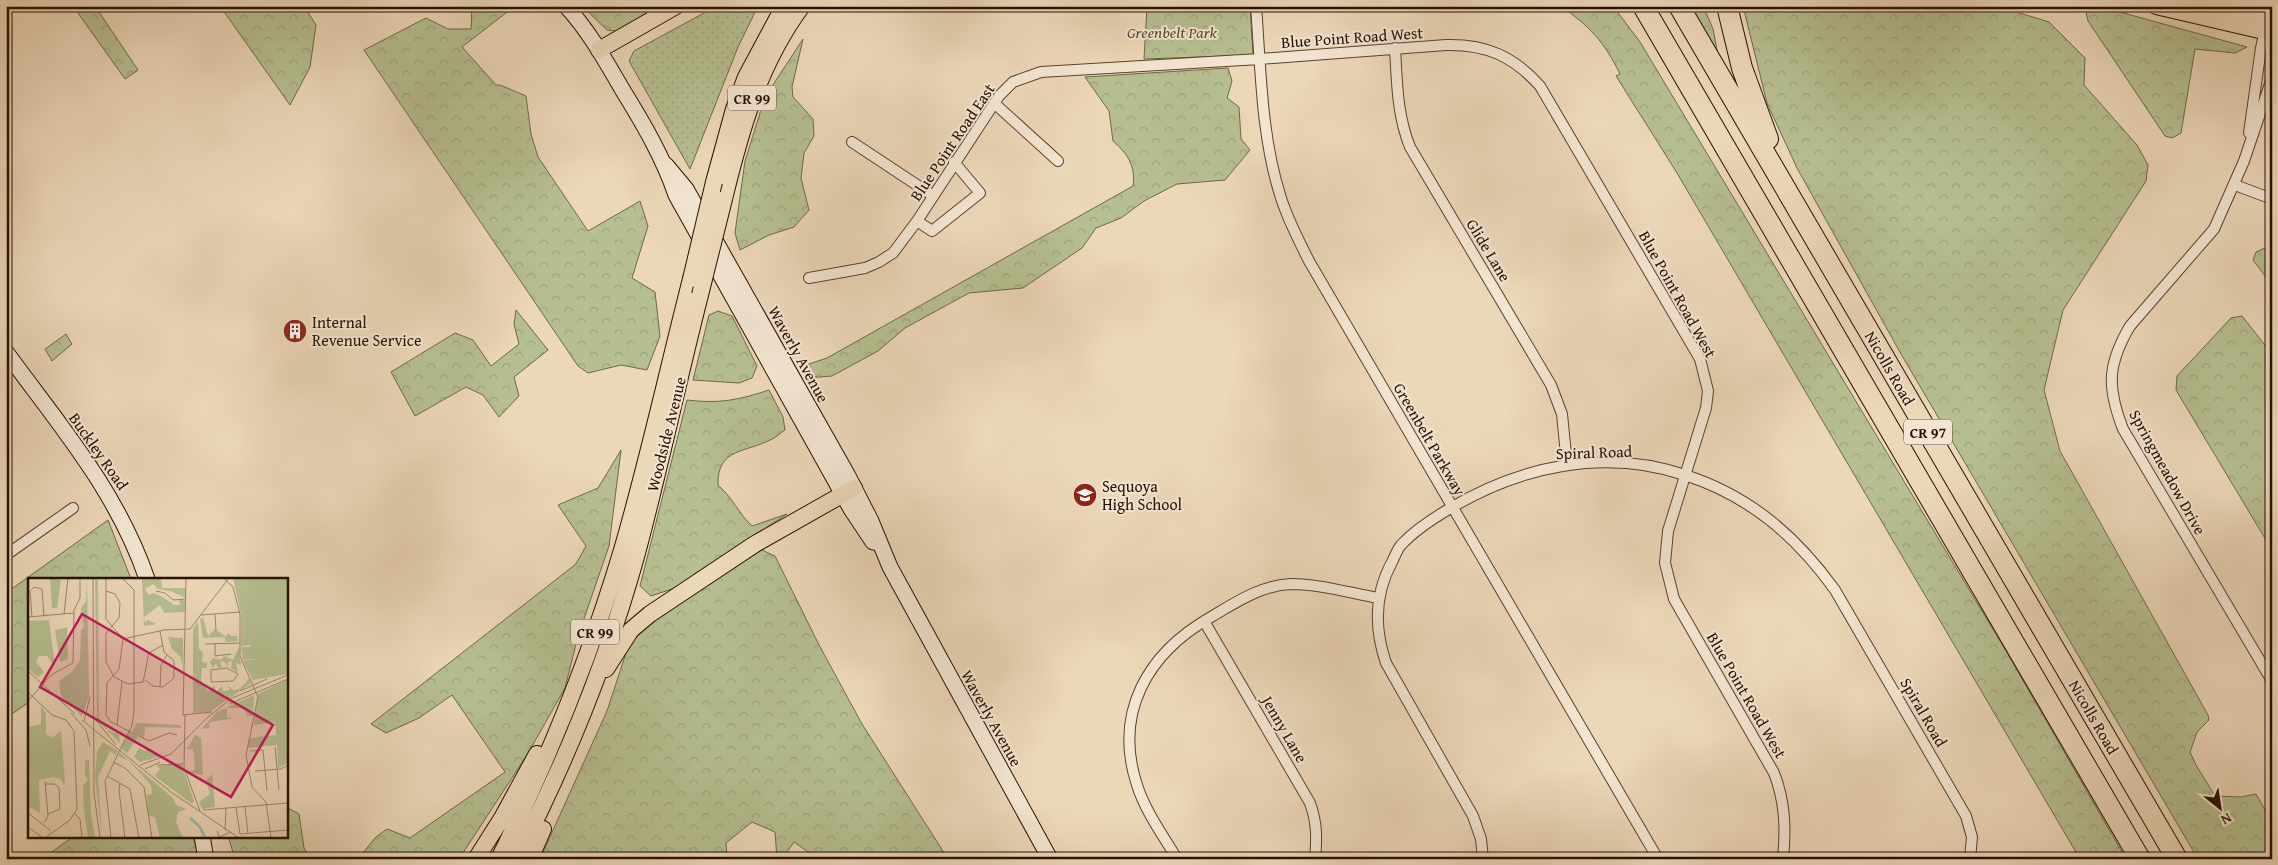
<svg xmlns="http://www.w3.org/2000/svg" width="2278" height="865" viewBox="0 0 2278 865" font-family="'Gentium Book Plus',serif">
  <defs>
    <pattern id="grass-dots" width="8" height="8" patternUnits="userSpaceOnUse" patternTransform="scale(1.25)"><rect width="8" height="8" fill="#b6bf91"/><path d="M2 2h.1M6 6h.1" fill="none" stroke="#9ca37b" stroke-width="1.8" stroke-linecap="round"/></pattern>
    <pattern id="forest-crowns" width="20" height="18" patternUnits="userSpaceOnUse" patternTransform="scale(1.25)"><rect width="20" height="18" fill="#b6bf91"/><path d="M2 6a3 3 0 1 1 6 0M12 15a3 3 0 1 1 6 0" fill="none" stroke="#9ca37b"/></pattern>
  </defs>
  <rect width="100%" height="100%" fill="#ecd7b9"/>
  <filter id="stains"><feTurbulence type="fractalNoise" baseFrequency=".004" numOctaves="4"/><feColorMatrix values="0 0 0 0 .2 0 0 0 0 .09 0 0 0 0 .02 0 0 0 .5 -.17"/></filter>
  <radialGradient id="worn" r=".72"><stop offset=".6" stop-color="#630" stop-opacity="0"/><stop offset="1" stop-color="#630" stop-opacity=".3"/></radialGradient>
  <path fill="url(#grass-dots)" stroke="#6e6848" d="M717,6H758L738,47L690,169L629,61L634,51Z"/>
  <path fill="url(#forest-crowns)" stroke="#6e6848" d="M73,6H95L138,70L125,79Z
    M220,6H304L316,25L310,67L290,105Z
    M472,6H515L462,47L496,85H500L526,96L531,134L538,157L588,231L640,201L648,226L632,278L655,292L660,336L647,370L621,365L588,373L578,366L364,50L426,18L448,29H471Z
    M582,6H660L623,32L607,30Z
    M1147,6H1250L1253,55L1144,59Z
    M1561,6H1613L1640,42L2006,651L2126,859H2080L1677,173L1616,76L1620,74C1604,41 1590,27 1561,6Z
    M1690,6L1704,8L1713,29L1719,60Z
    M1743,6H1997L2049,22L2085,58L2084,85L2137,145L2148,165L2146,181L2063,310L2044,390L2060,451L2208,715L2209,720L2197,732L2190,752L2196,765L2215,796L2241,797L2256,794L2272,822V859H2198L1901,354L1797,168L1767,103Z
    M2089,6H2098L2247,47L2235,53L2195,49L2181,133L2172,138L2165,136L2088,21L2086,12Z
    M803,39L792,87L793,97L813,119L814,136L804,153L801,178L809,210L794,227L769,235L740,250L735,233L745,161L765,97Z
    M1228,68L1232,81L1227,98L1239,107L1241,139L1250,150L1225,180L1177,184L1144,201L1121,218L1096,228L1082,248L1023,288L969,293L905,328L878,351L832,376L807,378L800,367L827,358L1133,186C1136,166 1127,153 1113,141L1109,111L1085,77Z
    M2265,248L2272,250V285L2253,260L2256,252Z
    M516,310L548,350L514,377L519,396L499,417L483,395L466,387L415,416L391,372L455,333L473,340L491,366L519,344L514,324Z
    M718,311L732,316L757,366L752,378L739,383L693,380L709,315Z
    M2242,316L2272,354V550L2176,390L2177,376L2231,318Z
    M66,334L72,344L52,361L45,349Z
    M769,390L783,417L785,430C781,433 776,437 772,439C747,453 717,447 718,485C733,498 738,513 752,526L787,514L675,588L651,596L640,586L687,400C719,404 739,400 769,390Z
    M621,450L609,546L578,636L565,688L527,755L459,859H358L376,837L387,829L410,838L505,772L452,695L419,718L386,733L371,724L576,564L586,546L558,505L598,488Z
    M108,520L131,579H29V702L6,718V593Z
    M762,550L775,556L819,645L862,724L948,859H818L794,842L782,859H777L775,832L752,822L726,843L727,859H540L607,711L627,650L637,634L658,617Z
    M286,807L299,814L304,848L311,859H235L228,836H286Z
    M74,836H193L199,859H42Z"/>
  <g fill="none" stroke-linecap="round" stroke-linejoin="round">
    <g stroke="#58422e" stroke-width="12">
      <path id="street" d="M1256,6C1261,71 1261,136 1281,198C1288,220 1299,241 1309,261L1658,859
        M1395,48C1397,82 1397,115 1410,147L1551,385L1562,414L1567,465
        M2272,78L2244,161L2214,229L2130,326C2107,365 2107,388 2123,429L2272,681
        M994,103L1058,161
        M2249,133L2261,48L2271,6
        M852,142L932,195
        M2235,185L2272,199
        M917,221L932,231L980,193L954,162
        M809,278L865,268L879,262L893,253L917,221L999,96L1013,82L1041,72L1260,59L1446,45C1486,44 1513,56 1540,86L1700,359L1708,391L1706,408L1668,531L1665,563L1674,599L1774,773C1785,801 1786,828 1783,859
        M6,555L73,508
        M1204,621L1310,803C1317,822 1317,839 1315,859
        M1177,859C1163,835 1145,811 1137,785C1113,712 1148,653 1211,617C1236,602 1262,585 1291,584C1320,584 1350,593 1378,598
        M1483,859L1481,839L1473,816L1386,663C1374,628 1374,595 1392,562C1395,556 1397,550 1401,545C1415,530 1432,519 1449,509C1520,466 1605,448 1685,475C1750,496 1796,536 1835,590L1966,816L1972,837L1970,859"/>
    </g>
    <g stroke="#261000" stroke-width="17">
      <path id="secondary" d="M566,6C589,31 605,60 622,89C643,123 663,157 676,195L851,509L873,542
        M666,165L686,189L848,476L871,521L890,567L1050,859
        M6,352C60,426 117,491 147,579
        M202,836L206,859"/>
    </g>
    <g stroke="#261000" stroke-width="18">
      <path id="primary" d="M2156,6L2272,33
        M2218,6L2272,18
        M599,50L676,6
        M714,182L734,109L746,77L784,6
        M724,199C741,129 759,64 802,6
        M606,669L631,630L650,614L755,544L854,488
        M476,859L502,818L537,754
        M499,859C548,760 590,657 622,550C648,461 668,369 691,279
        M516,859C566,762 608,658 637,553C660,467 678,381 700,295
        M530,859L543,829"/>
    </g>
    <g stroke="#261000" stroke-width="22">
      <path id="highway" d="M1643,6L2140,859
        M1679,6L2177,859
        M1727,6L1742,68L1768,139"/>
    </g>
    <use href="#street" stroke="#f3e5d2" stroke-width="10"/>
    <use href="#secondary" stroke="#f3e5d2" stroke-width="15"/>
    <use href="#primary" stroke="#ecd7b9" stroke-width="16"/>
    <use href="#highway" stroke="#ecd7b9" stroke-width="20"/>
    <g stroke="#261000" stroke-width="18" stroke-linecap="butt">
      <path id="primary-bridge" d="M691,279L714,182
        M700,295L724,199"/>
    </g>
    <use href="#primary-bridge" stroke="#ecd7b9" stroke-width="16"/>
  </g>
  <defs>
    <g id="building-disc" transform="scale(1.25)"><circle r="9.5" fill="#8f2418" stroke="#f3e5d2"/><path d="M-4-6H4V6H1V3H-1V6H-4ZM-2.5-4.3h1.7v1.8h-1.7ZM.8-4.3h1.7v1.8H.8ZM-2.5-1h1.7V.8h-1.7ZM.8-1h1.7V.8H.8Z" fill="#fff"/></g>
    <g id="school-disc" transform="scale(1.25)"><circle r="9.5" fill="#8f2418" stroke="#f3e5d2"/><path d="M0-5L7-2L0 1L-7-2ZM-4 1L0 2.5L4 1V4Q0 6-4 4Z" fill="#fff"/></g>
  </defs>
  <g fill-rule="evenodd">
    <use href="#building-disc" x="295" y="331"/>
    <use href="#school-disc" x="1085" y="495"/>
  </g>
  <g text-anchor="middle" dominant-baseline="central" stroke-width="4" stroke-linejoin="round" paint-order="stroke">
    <g fill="#f3e5d2" stroke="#64503f" stroke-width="1">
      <rect x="728" y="85.5" width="48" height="25" rx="4"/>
      <rect x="1904" y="419.5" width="48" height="25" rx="4"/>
      <rect x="571" y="619.5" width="48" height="25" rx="4"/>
    </g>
    <g font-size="15" font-weight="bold" fill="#261000">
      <text x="752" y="98">CR 99</text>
      <text x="1928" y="432">CR 97</text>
      <text x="595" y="632">CR 99</text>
    </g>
    <g font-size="16" font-style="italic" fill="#584d33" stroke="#f3e5d2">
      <text x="1172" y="32">Greenbelt Park</text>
    </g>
    <g font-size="16" fill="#261000" stroke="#f3e5d2">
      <text transform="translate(1352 37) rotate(-4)">Blue Point Road West</text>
      <text transform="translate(952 142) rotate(-56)">Blue Point Road East</text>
      <text transform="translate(1489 250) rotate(59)">Glide Lane</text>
      <text transform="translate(1678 294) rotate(61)">Blue Point Road West</text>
      <text transform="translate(799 354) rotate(61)">Waverly Avenue</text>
      <text transform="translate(1890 368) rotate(60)">Nicolls Road</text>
      <text transform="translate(666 434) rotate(-76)">Woodside Avenue</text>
      <text transform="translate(1430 439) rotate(60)">Greenbelt Parkway</text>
      <text transform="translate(99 451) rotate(55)">Buckley Road</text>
      <text transform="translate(1594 452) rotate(-2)">Spiral Road</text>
      <text transform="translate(2168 472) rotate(61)">Springmeadow Drive</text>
      <text transform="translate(1747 695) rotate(60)">Blue Point Road West</text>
      <text transform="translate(1924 712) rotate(60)">Spiral Road</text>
      <text transform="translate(2094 717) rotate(60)">Nicolls Road</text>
      <text transform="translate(992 718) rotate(61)">Waverly Avenue</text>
      <text transform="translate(1285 729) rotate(60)">Jenny Lane</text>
    </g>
    <g font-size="16" fill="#261000" stroke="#f3e5d2" text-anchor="start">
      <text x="312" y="322">Internal<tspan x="312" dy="18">Revenue Service</tspan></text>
      <text x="1102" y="486">Sequoya<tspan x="1102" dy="18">High School</tspan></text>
    </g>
  </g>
  <g transform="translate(28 578)">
    <rect width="260" height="260" fill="#ecd7b9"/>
    <path d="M0,149L23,161L33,159L35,199L21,197L10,200L11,227L0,225Z" fill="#b6bf91"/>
    <path d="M22,0L33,2L29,30H24ZM59,0L61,118L54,139L33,118L31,103L45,93L52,82L53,52L56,49L53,31L58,23ZM67,0L70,2L71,140L80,152L91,156L92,165L69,142ZM114,0H133L134,10H158V20L142,13L130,11L125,6L117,11L121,17L125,15L135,19L146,27H152L151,22H158L157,34L136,35L132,27L116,39L117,45L119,42L129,46L116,48ZM205,0H260V96L225,102L215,83L229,81L221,56L222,67L213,68V36ZM175,39L180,58L187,51L198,59L200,55L203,58H209L210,63L198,64L196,59L175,60L172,41ZM21,42L27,88L19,78H11L8,84L16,94L10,99L0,91V43ZM170,43L171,71L175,74L174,84L179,85V90H174L173,102L180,114L186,107L188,114L194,108L195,113L202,112L199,107L205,112L212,111L221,100L223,105L182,134L165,135V51ZM39,49L40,81L32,84L27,52ZM140,59L155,60V87L152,78L144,71ZM211,69L213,87L208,85L210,95L203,90L204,83L200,84V89L196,83L192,84L194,89L190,90L188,85L185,90L182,84L185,80L193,82L196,78L205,82ZM260,101V185L250,190L249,167L219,170L221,160L248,157L247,144L226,147L230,116ZM226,117L225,138H219L217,130H199V139L207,140L182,144L181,150L173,151L189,134ZM13,129L18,135V156L24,160L33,153L37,204L36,207L33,201L25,199L11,202L12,235L0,228V224H9L0,187L9,197L34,193L12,190L8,186L32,185V175L0,165V160L31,170V163L20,162L0,152V149L13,146ZM109,145L152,147L154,150L117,149L116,160L104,153ZM101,154L110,159L99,175L93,170ZM167,157L173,160L175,197L159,194L167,192L165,171H159ZM75,164L90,173L88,177L82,173L70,199L74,260L67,198L69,173ZM111,170L117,173L121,171L134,178L112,184L106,179ZM92,175L145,220L148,227L159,231L150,234L148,244L155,260H132L127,239L120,238L119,217L124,216L123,207L101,183L90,178ZM61,181L63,235L67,260H60L56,232L55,207L60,202L57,197V183ZM153,186L166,223L164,226L127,198L132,191L129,188ZM184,196L187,229L174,231L171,224L182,216L178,202Z" fill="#b6bf91"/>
    <path d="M227,55L229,81L215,82L213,69H222L221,56Z" fill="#b6bf91"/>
    <path fill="none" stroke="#99baad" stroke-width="2.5" d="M162,240L172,249L177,260"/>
    <path fill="none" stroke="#9d876f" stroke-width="1" d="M65,0L66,215L72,260M78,0V41L95,61M195,0L205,9L212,36V78L230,119L218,177L224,209L238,224L243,260M78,13L87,16L92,25L91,40L78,55V84L86,99L100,106L115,104L121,75L135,67M128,13L137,15L145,22L158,21M36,36L40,0M187,36L188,53M173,37L212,34M0,39L46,35M4,39L2,13L6,9L14,11L16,38M187,65V78L203,76M177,66L212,65M199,90L210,96L205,103L183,104V92ZM0,93L47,136M117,102L125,108L135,109L146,100V83L136,74L132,53M132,109L133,87L139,77M212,113L239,101M0,114L24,137L38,142L46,153L49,231L42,242L17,260M0,123L23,97L45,85L46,32L52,20V0M201,126L260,101M43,135L58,152L62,168M155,137L158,0M155,137L184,134M157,137L156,190L172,233M67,141L88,167M54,142L143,214L211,260M56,143L62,119M89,147L94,104M149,157L141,155L121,163L83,144L78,137L79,105L91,91L95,61L136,52L162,51L201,0M247,169L251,212M222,173L235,172L239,213M85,184L97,190L116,209L124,260M112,187L143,176L179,140L204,120L260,97M129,187L155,186M117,191L132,184M227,193L253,191L260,187M79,198L102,211L111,260M92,205L91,213L97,260M18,206H27L31,210L32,231L20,236M217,229L220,256M208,230L212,256L260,252M175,232L260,225M0,235L23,253M47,236L52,241L54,260M16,245L20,238L17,203M0,249L15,260M197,252L198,230M189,253L191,259L203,254M83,260L77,203L104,147L106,134V12L94,0"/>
    <path fill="#c2185b" fill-opacity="0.15" stroke="#c2185b" stroke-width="2.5" d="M54,36L245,147L203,219L12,109Z"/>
    <rect width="260" height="260" fill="none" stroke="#261000" stroke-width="2.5"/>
  </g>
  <rect width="2278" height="865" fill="none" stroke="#ecd7b9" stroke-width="25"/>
  <rect x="8" y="8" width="2263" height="850" fill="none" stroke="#261000" stroke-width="2.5"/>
  <rect x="12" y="12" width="2253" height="840" fill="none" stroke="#261000"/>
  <g transform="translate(2220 808) rotate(150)" stroke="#f3e5d2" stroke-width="4" paint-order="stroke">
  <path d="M0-4L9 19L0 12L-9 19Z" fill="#261000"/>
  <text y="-8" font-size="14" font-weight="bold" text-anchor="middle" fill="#261000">N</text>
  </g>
  <rect width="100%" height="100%" filter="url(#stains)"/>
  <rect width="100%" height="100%" fill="url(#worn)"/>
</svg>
